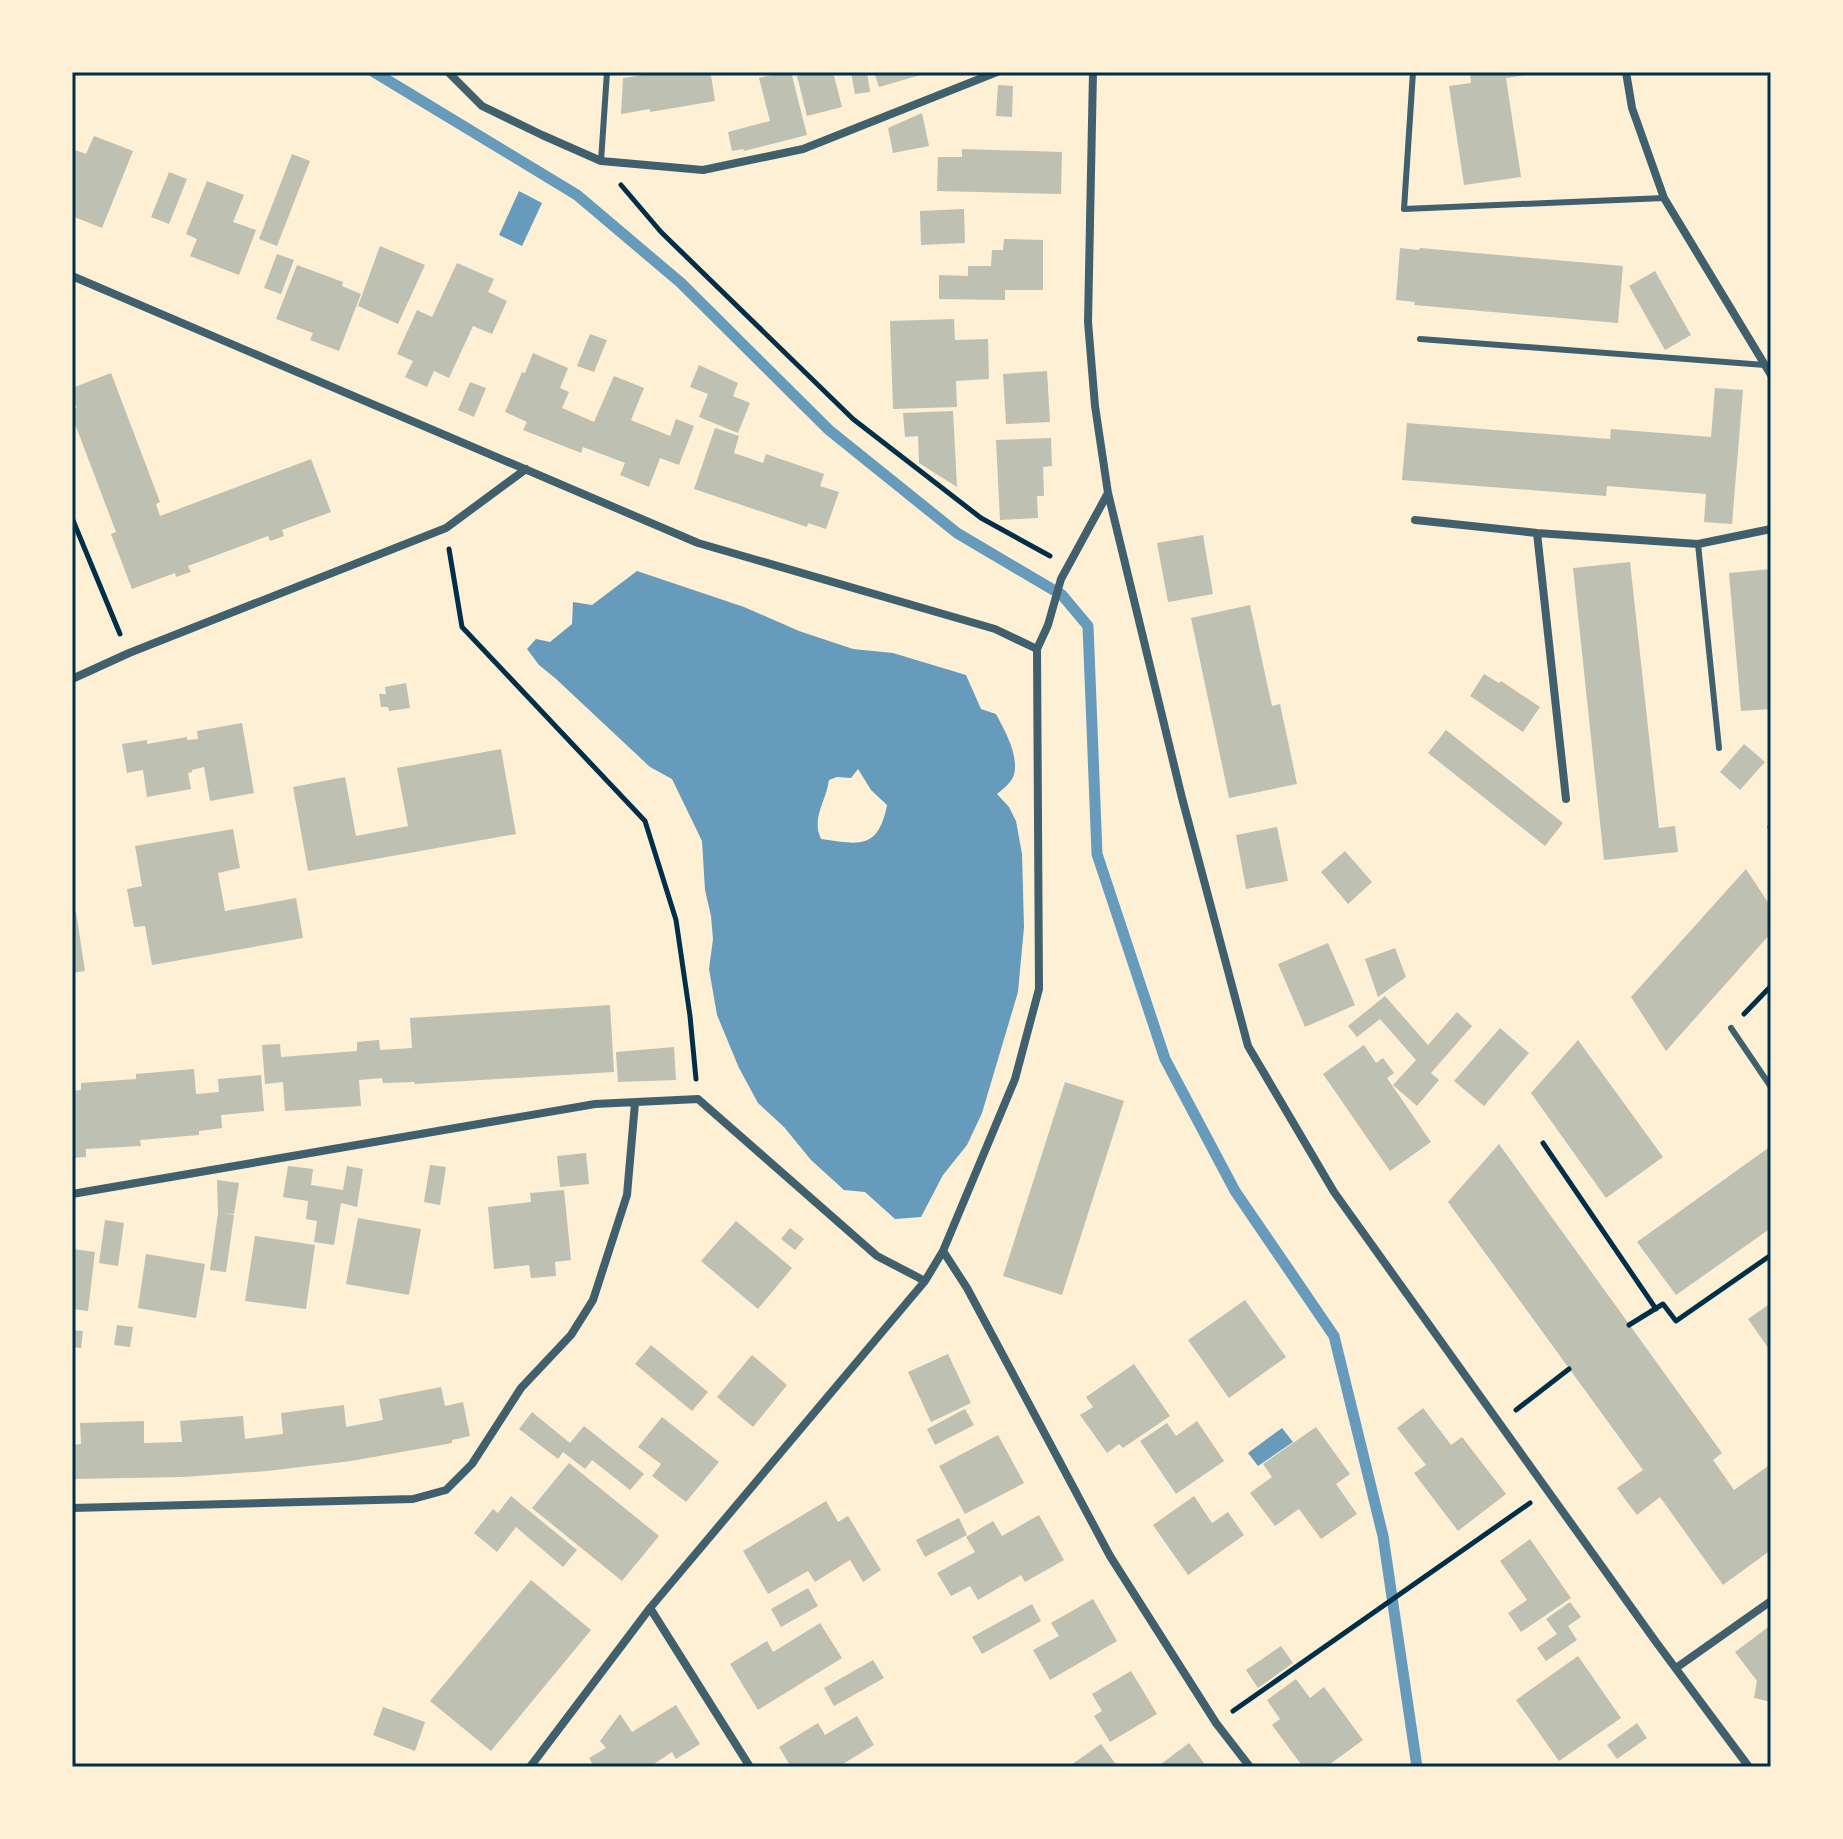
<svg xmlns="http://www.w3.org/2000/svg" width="1843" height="1839" viewBox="0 0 1843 1839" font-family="'Alegreya Sans',sans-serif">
<rect width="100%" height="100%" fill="#fdf0d5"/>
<path fill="#669bbc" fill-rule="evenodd" d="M519,191L542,203L522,246L499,235Z
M637,571L744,607L799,631L853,649L893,653L966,675L981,709L996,714C1005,731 1019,755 1014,775C1011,783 1003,789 997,794L1009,807L1016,821L1022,854L1024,927L1018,992L982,1113L967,1145L943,1175L921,1217L895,1219L865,1192L844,1190L811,1160L784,1127L758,1103L739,1068L717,1015L709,969L713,939L711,916L705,890L702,841L672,779L650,767L555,678L539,665L527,649L536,639L550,642L572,624L573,602L592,605ZM858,769L871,790L887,805C878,851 858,844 821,839C811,818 826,802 829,780L837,777L851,778Z
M1282,1428L1293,1442L1258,1466L1248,1453Z"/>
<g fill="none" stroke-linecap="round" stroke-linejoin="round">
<path stroke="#669bbc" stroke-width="11" d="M374,72L577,195L681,283L829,430L957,533L1062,595L1088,626L1097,854L1165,1059L1235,1191L1334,1336L1383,1536L1417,1767"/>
</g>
<path fill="#bec0b2" d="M644,72H719L711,75L715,101L650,112V109L621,114L623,78L644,75Z
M785,72H791L807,135L744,151L743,149L732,151L728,132L770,121L759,78Z
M812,72H833L842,107L807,116L797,76Z
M851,72H867L870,92L855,94Z
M874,72H923L924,74L879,87Z
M1470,72H1532V74L1506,78L1521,177L1464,185L1449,86L1471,83Z
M998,85L1013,86L1012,117L996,116Z
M922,113L929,146L893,153L888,128Z
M94,136L133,151L102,228L72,216V149L86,154Z
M962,149L1062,152L1061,194L937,191L938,157H962Z
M292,154L310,161L277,246L259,239Z
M169,172L187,179L169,224L151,217Z
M207,181L244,195L233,222L256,230L239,275L190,256L197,239L186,234Z
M964,209L965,243L921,245L920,211Z
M1004,239L1043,240V290H1005V300L939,299V275L968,276V266H991L992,250H1003Z
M380,246L425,265L398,324L358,306Z
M1400,248L1419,250L1420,248L1623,266L1618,323L1414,305L1415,302L1396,300Z
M277,254L294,260L281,294L264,288Z
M457,263L494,279L488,292L507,301L492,334L473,326L449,378L434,371L427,387L405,377L413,361L397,354L417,310L432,317Z
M297,265L343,282L342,286L361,294L339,351L310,340L313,333L276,319Z
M1655,271L1691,335L1665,350L1629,286Z
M954,319L955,340L988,339L989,379L956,381L957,407L893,409L890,321Z
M590,334L607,340L594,372L577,366Z
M533,353L568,368L560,388L569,392L562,408L594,422L614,376L644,388L631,420L670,436L676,419L694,426L679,465L660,458L649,487L620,475L625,463L583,447L581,453L523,430L527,422L505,412L522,372L525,373Z
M699,365L738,383L733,396L750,403L738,433L699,417L708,394L690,387Z
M1047,371L1050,422L1006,424L1003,374Z
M111,373L160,502L156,504L160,516L311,459L331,512L282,530L284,536L270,541L268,536L188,566L191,572L176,577L175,573L132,589L111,534L116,532L72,416V409L77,408L72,396V388Z
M470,382L486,388L474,417L458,410Z
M1715,388L1743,390L1732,524L1704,522L1706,494L1607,486L1606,496L1402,480L1407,423L1610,439L1611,429L1711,437Z
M953,411L957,487L919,463L918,436L905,437L903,413Z
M715,428L739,436L734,453L763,463L766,454L824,474L820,486L839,492L826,529L808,523L807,527L694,489Z
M1051,438L1052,466L1043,467L1044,496H1037L1038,518L1000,520L996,440Z
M1203,535L1213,594L1168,602L1157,543Z
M1630,562L1659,828L1675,826L1678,852L1604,860L1573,568Z
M1771,569V709L1741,711L1729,573Z
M1250,605L1272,706L1280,704L1297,784L1229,798L1191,618Z
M1484,674L1499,683L1501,681L1540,707L1523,732L1470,696Z
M406,683L410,708L389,711L388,707H381L379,694H386L385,687Z
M242,723L254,793L210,801L204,767L192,770V772L188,773L191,789L147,797L143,770L127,773L122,744L147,740V744L187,737V740L198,739L197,731Z
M1446,730L1563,823L1545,846L1428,753Z
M1744,744L1765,762L1740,790L1720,772Z
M501,749L516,834L308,871L293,787L345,777L356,836L408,826L397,768Z
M1277,827L1288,881L1246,889L1236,835Z
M233,829L240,868L218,873L225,911L296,898L303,938L152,965L145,926L134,927L127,889L142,886L135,846Z
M1345,851L1372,882L1348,904L1321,872Z
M1746,869L1771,907V933L1666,1051L1631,997Z
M76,912L85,971L72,973V913Z
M1328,943L1355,1005L1305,1027L1278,964Z
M1395,948L1406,977L1378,997L1365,959Z
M1385,996L1428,1045L1457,1012L1472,1026L1431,1073L1439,1080L1417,1106L1393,1085L1416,1060L1380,1019L1357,1037L1348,1026Z
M610,1005L614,1072L415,1084L414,1082L383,1083L382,1078L359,1080L361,1106L285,1111L283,1082L265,1084L262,1045L280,1044L281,1057L357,1051V1042L379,1040L380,1050L412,1048L410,1018Z
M1500,1028L1529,1053L1484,1106L1454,1081Z
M1578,1040L1663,1157L1606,1198L1531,1093Z
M1364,1045L1376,1063L1383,1058L1394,1073L1387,1078L1431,1142L1390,1171L1323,1074Z
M674,1047L676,1080L618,1082L616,1052Z
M194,1069L196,1094L219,1092L218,1079L261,1075L264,1111L221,1115L222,1128L199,1131V1135L140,1140L141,1146L86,1149V1157L72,1158V1091L81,1090V1083L136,1079V1074Z
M1065,1082L1124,1101L1062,1295L1003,1276Z
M1499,1144L1722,1453L1713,1460L1734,1490L1771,1464V1550L1723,1585L1660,1497L1637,1515L1627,1502L1617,1488L1643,1470L1448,1202Z
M1771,1146V1228L1676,1295L1637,1242Z
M586,1153L589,1184L560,1187L557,1156Z
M430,1165L446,1167L440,1205L424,1202Z
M288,1166L313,1169L311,1185L343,1190L347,1166L363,1169L357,1207L341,1203L334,1245L314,1242L317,1221L306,1219L308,1201L283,1197Z
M217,1180L239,1183L234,1214L223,1213L234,1215L226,1272L210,1270L218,1213Z
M564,1190L571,1260L555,1262L556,1276L531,1278L529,1265L494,1269L488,1207L531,1202L530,1193Z
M358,1218L421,1229L409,1295L346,1284Z
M105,1220L124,1223L118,1266L99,1263Z
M736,1221L792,1268L758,1309L701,1261Z
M790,1228L804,1239L795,1250L781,1239Z
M255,1236L315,1245L306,1309L245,1301Z
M72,1249L95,1252L88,1311L72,1309Z
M146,1254L205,1264L196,1318L138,1308Z
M1245,1300L1286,1357L1229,1398L1188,1340Z
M1771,1303V1352L1748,1319Z
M117,1325L133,1327L130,1347L114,1345Z
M72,1330L83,1331L81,1348L72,1347Z
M651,1345L708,1392L692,1411L635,1364Z
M948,1354L971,1403L931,1422L908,1372Z
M752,1355L787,1385L753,1427L717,1397Z
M1134,1364L1170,1416L1123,1448L1119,1444L1107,1453L1080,1415L1093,1407L1086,1397Z
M441,1387L445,1406L463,1402L470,1436L452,1440V1443L351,1461L267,1471L184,1477L72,1479V1445L81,1444L80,1423L144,1421V1443L182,1442L180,1421L243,1416L245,1439L283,1434L281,1413L344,1405L346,1427L383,1420L379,1399Z
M1423,1408L1451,1445L1462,1437L1506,1494L1458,1531L1414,1473L1426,1465L1397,1428Z
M965,1409L974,1425L935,1445L927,1429Z
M532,1412L570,1443L584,1426L644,1474L630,1490L592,1460L585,1469L563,1452L558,1459L519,1429Z
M662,1417L719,1462L686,1502L652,1476L661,1464L638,1447Z
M1197,1421L1224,1461L1176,1494L1140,1441L1167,1423L1176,1436Z
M1316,1427L1350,1474L1336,1484L1357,1514L1321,1539L1299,1509L1275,1526L1250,1493L1272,1477L1263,1464Z
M998,1435L1024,1483L965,1514L939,1466Z
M569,1463L659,1536L622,1581L532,1508Z
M511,1496L577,1550L563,1567L516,1527L497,1552L474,1533L493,1509L498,1513Z
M1194,1496L1212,1523L1228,1512L1244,1535L1188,1575L1153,1525Z
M826,1501L838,1522L848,1516L881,1570L863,1582L850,1560L815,1582L808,1571L768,1594L743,1551Z
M1039,1515L1064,1560L1025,1582L1021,1575L978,1600L970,1586L951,1596L937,1573L975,1552L966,1537L993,1521L1002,1536Z
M959,1518L967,1535L925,1557L916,1540Z
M1530,1539L1571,1598L1521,1632L1508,1613L1527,1600L1500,1561Z
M531,1580L591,1630L491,1751L430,1701Z
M808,1588L818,1606L781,1627L771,1609Z
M1093,1599L1117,1641L1050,1680L1033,1650L1059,1636L1051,1623Z
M1570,1602L1581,1617L1568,1626L1577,1640L1546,1661L1537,1648L1557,1634L1546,1619Z
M1032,1604L1041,1621L982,1654L972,1637Z
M820,1623L842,1658L758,1710L730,1664L767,1641L773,1652Z
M1771,1625V1702L1754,1698L1757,1681L1735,1652Z
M1281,1646L1293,1663L1258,1688L1246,1670Z
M1578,1656L1621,1718L1559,1761L1516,1700Z
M873,1660L884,1678L834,1706L824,1688Z
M1131,1671L1157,1714L1110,1742L1094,1716L1102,1711L1092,1694Z
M1296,1679L1310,1698L1324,1687L1363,1740L1326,1767H1303L1272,1725L1280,1719L1267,1700Z
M676,1705L700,1744L676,1759L672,1752L654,1764L656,1767H594L589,1758L606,1748L600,1741L620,1714L632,1732Z
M383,1707L425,1722L415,1751L373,1735Z
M857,1716L874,1745L838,1767H791L779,1747L818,1723L825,1735Z
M1637,1723L1647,1738L1617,1759L1607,1745Z
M1189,1743L1204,1763L1198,1767H1157Z
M1101,1744L1118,1767H1068Z"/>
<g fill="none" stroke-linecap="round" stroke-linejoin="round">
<path stroke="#003049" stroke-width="5" d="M621,185L661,232L853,419L981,518L1050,556
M72,518L120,634
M449,549L462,627L645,821L676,920L690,1016L696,1079
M1770,827L1771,828
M1744,1014L1771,986
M1543,1143L1656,1309
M1629,1325L1663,1304L1676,1321L1771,1255
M1516,1410L1569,1369
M1233,1711L1530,1503"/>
<path stroke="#3f606c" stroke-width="6" d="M1413,72L1404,209L1664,198
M601,161L607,72
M1420,339L1765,365
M1698,544L1719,748
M1731,1028L1771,1087"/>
<path stroke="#3f606c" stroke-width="8" d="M448,72L482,106L542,135L601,161L703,170L803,149L997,72
M1093,72L1088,322L1095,406L1108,493L1182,798L1248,1046L1334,1192L1656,1642L1749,1767
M1626,72L1632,108L1664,198L1771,375
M72,276L698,543L995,629L1037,649
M1415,520L1537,533L1698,544L1771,529
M1537,533L1566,799
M72,679L129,653L446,528L526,469
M72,1194L595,1104L698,1099L877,1256L925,1281
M943,1251L967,1288L1110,1556L1216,1723L1250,1767
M72,1508L413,1499L446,1490L472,1464L521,1388L571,1335L593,1300L627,1195L635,1103
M650,1608L750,1767
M1676,1668L1771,1601
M530,1767L650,1608L925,1281L943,1251L1015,1079L1039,989L1037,649L1048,625L1061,579L1108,493"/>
</g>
<rect width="1843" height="1839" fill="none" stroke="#fdf0d5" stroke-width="148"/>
<rect x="74" y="74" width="1695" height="1691" fill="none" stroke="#003049" stroke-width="3"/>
</svg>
